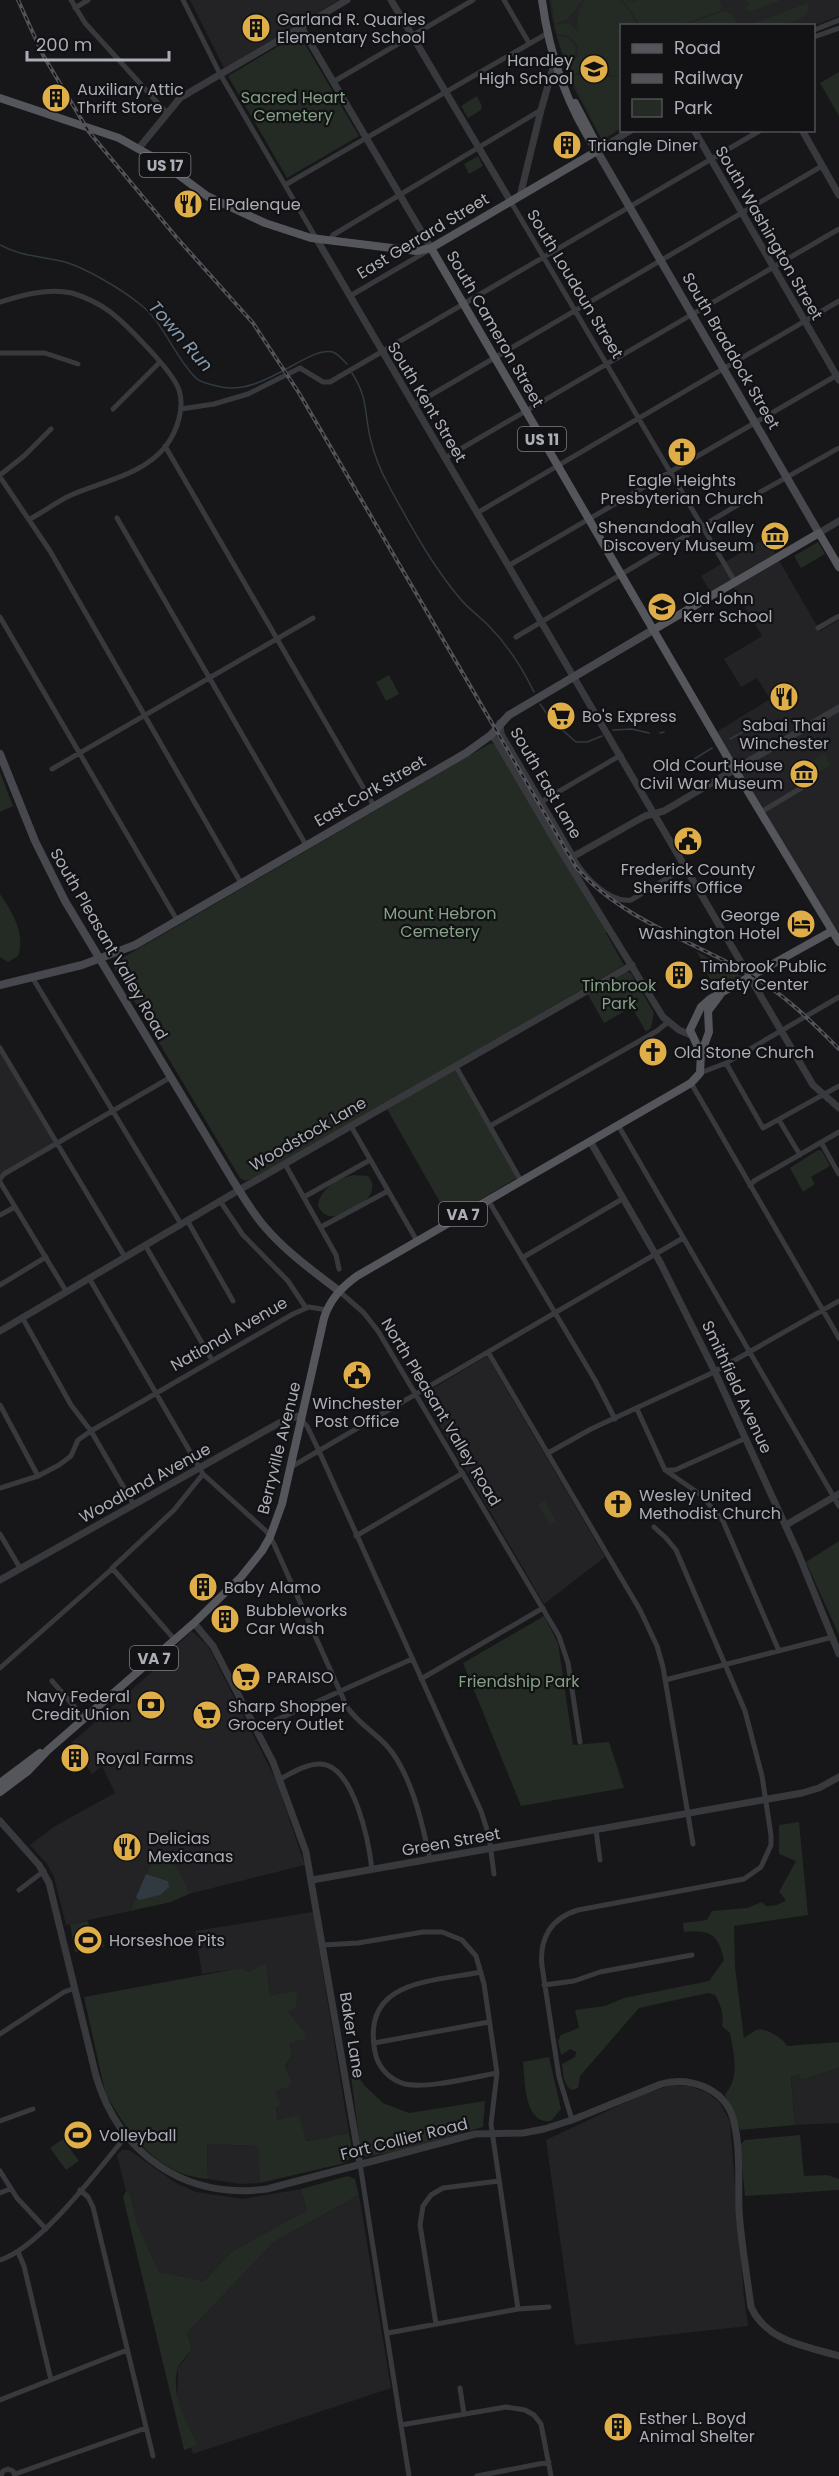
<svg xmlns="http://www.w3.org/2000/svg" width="839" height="2476" viewBox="0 0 839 2476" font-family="Poppins,sans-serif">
<rect width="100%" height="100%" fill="#171719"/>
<path fill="#232326" d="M190,0H339L224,68Z
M549,0H839V16L813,26H622L621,129L602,141L571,83L554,28Z
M766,538L820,631L839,620V939L716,732L770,699L757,678L741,687L724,659L762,636L730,582L711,593L701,576Z
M0,1048L57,1144L0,1176Z
M487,1356L605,1557L544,1604L422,1395Z
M192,1631L208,1646L276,1780L305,1865L189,1894L187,1886L152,1861L130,1911L66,1925L54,1877L47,1864L30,1845L55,1826L115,1793L102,1766L92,1774L70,1744L155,1669L154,1666Z
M313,1912L349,2133L305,2141L278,2121L274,2090L292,2055L290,2043L304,2031L286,2011L297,1991L270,1995L266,1964L249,1972L241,1968L202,1974L195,1931Z
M839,2068V2123L795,2125L791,2077L799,2074L801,2080Z
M671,2085L690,2086L708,2093L720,2103L730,2122L744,2297L748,2326L575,2345L546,2140L639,2096Z
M207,2144L259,2146L260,2183L240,2184L208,2179Z
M122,2150H129L176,2183L196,2192L243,2199L301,2189L307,2210L231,2252L204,2281L159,2272L137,2223L130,2193L126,2191L117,2155Z
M359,2195L391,2388L193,2454L177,2399L178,2368L192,2350L187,2333L274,2242Z"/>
<path fill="#242a24" d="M551,0H583L568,19L555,24Z
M584,0H620L630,12L637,25L622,26L621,76C587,78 567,26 584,0Z
M622,0H634L628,3L638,0H719L722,6L719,11L681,25H639L633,14Z
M743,0H781L749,12L746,7L751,4Z
M808,3L809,11C796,27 768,26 749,25Z
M724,11L731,14L739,25H685Z
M568,23L577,30L588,60L584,70L570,76L566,67L576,59L578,45L568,35L557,34L555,25Z
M299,34L359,136L287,178L228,76Z
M557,36L569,38L576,48L575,57L566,65Z
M593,70L610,77H621V128L602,139L570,77Z
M839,72V116L820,83Z
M477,96L482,106L481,110L468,118L461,106Z
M478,156L483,166L469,174L464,164Z
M818,542L825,554L801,568L794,556Z
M389,675L399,694L386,701L376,682Z
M491,743L496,745L608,931L606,933L624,965L257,1177L245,1181L240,1178L112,964Z
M826,753L828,763L832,764L818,773L811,762Z
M0,772L13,806L0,812Z
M0,894C12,911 26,934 18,956L8,962L0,957Z
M696,951L741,976L720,988L714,985L706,972L708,970Z
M625,971L631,973L654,1013L651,1028L646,1032L632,1007L604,1023L587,993Z
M455,1070L517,1178L449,1218L387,1109Z
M818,1150L822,1151L830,1166L811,1177L815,1184L803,1192L790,1168Z
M354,1175L368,1176C386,1196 344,1219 329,1216C323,1214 321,1211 318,1206C319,1189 339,1178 354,1175Z
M545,1501L556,1521L550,1525L538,1505Z
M839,1541V1635L806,1562Z
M544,1616L558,1643L573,1745L609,1742L624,1788L521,1806L463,1663Z
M799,1822L808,1915L734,1926L735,1967L744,2038C748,2036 753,2031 757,2030C766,2027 784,2039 787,2046L839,2042V2068L801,2080L799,2074L791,2077L795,2125L740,2130L733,2110L725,2095C740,2077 734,2055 730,2033L722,2026C724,2015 721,2005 715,1995L708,1993L639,2008L580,2076L578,2088L572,2090C563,2085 563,2074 562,2064L575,2057L576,2052L570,2049L561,2055L558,2041L561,2035L579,2028L575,2010L605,2006L624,1998L709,1981L724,1960C718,1934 711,1930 684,1932L683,1923L707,1920L712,1911L747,1908L762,1902L766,1906C774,1906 780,1905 786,1900L779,1892L796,1861L779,1854V1825Z
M152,1861L174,1863L187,1886L189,1894L171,1902L130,1911L136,1897L139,1900L168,1881L146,1874Z
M88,1921L91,1934L101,1932L104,1947L75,1952L70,1924Z
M266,1963L270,1995L297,1991L296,2008L287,2011L304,2031L306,2039L290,2043L292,2055L285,2067L291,2081L288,2088L275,2090L280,2104L276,2108L278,2120L299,2115L306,2141L349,2133C351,2144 356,2156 345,2163L260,2183L258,2146L207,2144L208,2179C158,2176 126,2132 105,2092L84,1997L241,1968L249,1972Z
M549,2057L561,2109L551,2121C524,2125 525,2081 523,2062Z
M349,2061L364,2085L383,2103L409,2113L485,2101L483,2127L399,2151L365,2157L361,2152Z
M800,2135L804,2176L827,2175L839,2179V2190L745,2196L740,2145L745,2140Z
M63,2139L79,2161L66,2170L50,2148Z
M348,2176L355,2179L359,2195L274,2242L187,2333L192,2350C188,2355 180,2362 178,2368C170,2395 186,2422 198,2445L184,2450L123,2197L126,2191L130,2193L137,2223L159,2272L204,2281L231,2252L307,2210L301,2189Z"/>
<path fill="#313a40" d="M146,1874L168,1881L169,1887L160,1895L139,1900L136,1897Z"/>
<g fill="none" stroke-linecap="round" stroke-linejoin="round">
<path stroke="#313a40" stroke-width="1.5" d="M0,245C20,256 39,256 61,261C83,266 123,290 141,305C165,324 174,357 196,378C201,383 210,384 217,386C261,399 308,345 333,352C338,354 343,360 347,364
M352,373C368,398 364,410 370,437C374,455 381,472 390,488C410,524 431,564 458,596C466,607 478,615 487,624C507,644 522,667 534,692
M540,704L552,721L576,742H587L602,736
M613,730L632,729L649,733
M660,733L664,732
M730,739L765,720
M688,763L712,748"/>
<path stroke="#38393d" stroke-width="5" d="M71,0L85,23L167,113
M183,0L220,74L316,238
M504,0L529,43
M75,8L88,0
M814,30L839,20
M814,37L839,28
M333,82L473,0
M285,185L548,33
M511,202L735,582
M330,240L333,235L541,110
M350,296L429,250
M0,302C23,295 47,288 72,293C85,297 98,303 109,311C125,323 173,371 179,390C185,408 177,431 166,446C142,476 102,481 69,496C55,503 43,512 30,519
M0,353H45L78,364
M414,405L822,166
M113,409L160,362
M181,409L214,404L248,394L300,368L323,382H330L761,130
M165,446L374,806
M445,458L839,229
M0,475L24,456L51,429
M0,477L50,551L241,883
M477,513L839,301
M117,518L306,845
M508,566L839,374
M0,617L177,920
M818,628L839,616
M516,637L746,500L839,448
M52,769L313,618
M541,802L621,755
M761,812L801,788
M573,857C584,876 608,903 631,900L686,867
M32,977L181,1224
M0,1048L125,1257
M726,1063L763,1128L839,1086
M455,1065L521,1181
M700,1073L726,1063L839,997
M691,1083L839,1338
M779,1120L800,1155
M618,1125L839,1506
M351,1126L417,1241
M490,1126L657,1031L668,1022
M821,1142L839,1174
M285,1164L336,1255L339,1269
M0,1179L4,1174L171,1077
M0,1182L66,1291
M750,1186L754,1181L839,1132
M304,1197L370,1160
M488,1200L595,1380L615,1419
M220,1201L243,1235L288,1281L306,1308
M0,1215L15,1207
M187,1220L233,1301
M321,1227L388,1191
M145,1245L212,1360
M522,1258L624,1198
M89,1278L203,1474L266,1531L273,1542L347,1707C358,1723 374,1732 387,1746C412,1775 422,1823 430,1859
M0,1285L46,1257
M339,1291L364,1313L378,1331L559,1636L568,1663L580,1742
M22,1317L71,1405L91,1431L134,1505
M488,1352L640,1610L657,1646L663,1667L693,1844
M0,1405L38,1476
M637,1409L665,1470L701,1495L723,1521L779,1651
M302,1421L307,1426L319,1451L481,1811L489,1836L494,1874
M548,1453L591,1429L712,1373L839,1301
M291,1467L683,1238
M665,1470H675L746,1438
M0,1488L38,1476L59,1465L71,1456L78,1440L91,1431L293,1314L309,1307L327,1310
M0,1534L20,1568
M356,1536L463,1473
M175,1640L112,1568L174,1510L203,1474
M0,1668L112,1569
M421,1679L543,1608
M665,1680L833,1637
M52,1681L85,1719
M256,1729L412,1659
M280,1779C292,1773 306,1764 319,1764C354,1763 369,1843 372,1870
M596,1830L600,1860
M19,1890L44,1871
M323,1945L358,1943L423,1932H442L462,1940L476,1956L484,1984L497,2073L491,2124L518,2309
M481,1972C430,1982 361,1980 375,2052C378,2068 390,2080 405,2084C427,2089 473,2077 497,2073
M544,1985L574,1981L600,1972L692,1955
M0,2034L64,1992L75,1988
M374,2043L489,2022
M572,2120L559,2077L542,1966C539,1939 551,1918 578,1910L744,1879L761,1867L771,1845V1835L762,1776L745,1711L676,1550L666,1538L654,1527
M0,2121L33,2109
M360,2164L409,2476
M0,2171L17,2198L46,2229
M80,2190L88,2197L93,2207L153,2456
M0,2193L10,2189
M18,2252L24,2266L51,2380
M0,2260C40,2248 98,2170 126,2136
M436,2324L420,2225L423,2206L431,2195L443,2188L499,2181
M388,2333L518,2309L549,2307
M460,2388L464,2414
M0,2400L127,2350
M401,2425L506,2407L525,2410L534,2415L541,2424L551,2476
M15,2474L146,2428
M1,2476L3,2471L8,2469L13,2471L15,2476
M477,2476L549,2462"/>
<path stroke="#38393d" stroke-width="7" d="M391,0L511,202
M301,27L431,248
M694,130L839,380
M802,130L839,195
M139,148L180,98L347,0
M597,151L631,130
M520,196L541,110L555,61
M316,238L813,1085L839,1108
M819,533L839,521
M500,723L501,734L573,857
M491,735L497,742L561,851L663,1017L679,1030L691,1035
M567,860L645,816L664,811L839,708
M590,1141L661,1264L715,1372L798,1553L839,1654
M0,1331L239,1190L632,965
M786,1525L839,1494
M0,1580L279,1423L297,1416L302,1421
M194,1623L213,1646L273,1762L306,1852L360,2164
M0,1821L39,1865L49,1883L96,2076C119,2154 185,2200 267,2189L475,2134L523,2133L544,2129L572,2120L661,2084C689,2076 724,2088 733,2118C741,2147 738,2181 739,2210C741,2243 747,2275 751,2307C767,2342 806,2346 839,2356
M312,1880L802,1793L819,1788L839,1777"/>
<path stroke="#47484d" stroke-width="8" d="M597,151L819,533
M0,754L35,841L65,901L232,1179C242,1195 252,1212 264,1226C285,1251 313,1271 339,1291
M0,985L82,965L135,945L466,753L491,735L509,715L653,630"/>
<path stroke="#55565c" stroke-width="8" d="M542,0C549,53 567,106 597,151
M0,98L119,138L160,161L207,196L265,223L311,238L416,251L431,248L597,151
M575,103L597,145
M431,248L732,765L839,942
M653,630L819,533L839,567
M701,1054L690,1030L701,1007L710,999L832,931
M0,1783L40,1753
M0,1792L28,1771L48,1750L194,1623L241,1577L262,1551L270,1537L282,1504L324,1318C330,1299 342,1287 357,1276L691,1083L700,1073L701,1054L709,1032L708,1011L720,995"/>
<g stroke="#525358" stroke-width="4">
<path id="rail" d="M18,0L43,55L89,132L177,238L253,323L299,393L576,867C619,918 694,942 751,975C785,995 812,1022 839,1049"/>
</g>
<use href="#rail" stroke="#121214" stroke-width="1.5" stroke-dasharray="4.5" stroke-linecap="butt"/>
</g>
<defs>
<g id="building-disc" transform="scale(1.5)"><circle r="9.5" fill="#dfae48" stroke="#121214"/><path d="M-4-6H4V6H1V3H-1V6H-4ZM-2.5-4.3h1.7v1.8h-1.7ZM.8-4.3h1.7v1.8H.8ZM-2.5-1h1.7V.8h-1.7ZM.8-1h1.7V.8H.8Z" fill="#111"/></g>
<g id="school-disc" transform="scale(1.5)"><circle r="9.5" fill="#dfae48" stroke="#121214"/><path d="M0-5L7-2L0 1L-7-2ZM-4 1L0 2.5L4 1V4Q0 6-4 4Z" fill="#111"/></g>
<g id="restaurant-disc" transform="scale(1.5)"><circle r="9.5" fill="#dfae48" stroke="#121214"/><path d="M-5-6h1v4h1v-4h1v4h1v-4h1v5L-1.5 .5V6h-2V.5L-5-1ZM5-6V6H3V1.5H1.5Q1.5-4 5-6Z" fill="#111"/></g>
<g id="church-disc" transform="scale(1.5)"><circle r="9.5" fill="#dfae48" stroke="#121214"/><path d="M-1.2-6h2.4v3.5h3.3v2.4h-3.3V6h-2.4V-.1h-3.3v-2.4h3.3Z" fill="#111"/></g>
<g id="museum-disc" transform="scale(1.5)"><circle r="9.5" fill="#dfae48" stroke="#121214"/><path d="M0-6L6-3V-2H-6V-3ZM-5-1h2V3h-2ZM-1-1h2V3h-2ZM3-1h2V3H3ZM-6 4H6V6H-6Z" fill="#111"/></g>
<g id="university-disc" transform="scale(1.5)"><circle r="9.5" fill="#dfae48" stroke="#121214"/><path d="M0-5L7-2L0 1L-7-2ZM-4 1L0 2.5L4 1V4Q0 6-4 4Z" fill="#111"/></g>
<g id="supermarket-disc" transform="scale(1.5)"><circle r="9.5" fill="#dfae48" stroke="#121214"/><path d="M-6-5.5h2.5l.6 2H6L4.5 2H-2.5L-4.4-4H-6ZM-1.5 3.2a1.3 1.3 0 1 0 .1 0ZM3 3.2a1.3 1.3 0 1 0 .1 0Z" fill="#111"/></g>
<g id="civic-disc" transform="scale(1.5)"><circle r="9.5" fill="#dfae48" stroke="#121214"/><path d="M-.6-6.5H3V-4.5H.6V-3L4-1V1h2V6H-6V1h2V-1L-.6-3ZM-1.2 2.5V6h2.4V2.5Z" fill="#111"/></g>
<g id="hotel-disc" transform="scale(1.5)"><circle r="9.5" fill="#dfae48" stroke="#121214"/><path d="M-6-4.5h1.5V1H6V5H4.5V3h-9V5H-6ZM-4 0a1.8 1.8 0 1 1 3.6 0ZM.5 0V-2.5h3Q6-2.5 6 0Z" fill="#111"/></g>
<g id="bank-disc" transform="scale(1.5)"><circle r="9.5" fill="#dfae48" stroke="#121214"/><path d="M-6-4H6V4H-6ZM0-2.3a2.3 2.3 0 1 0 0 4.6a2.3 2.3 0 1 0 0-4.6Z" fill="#111"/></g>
<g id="stadium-disc" transform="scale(1.5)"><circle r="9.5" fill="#dfae48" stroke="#121214"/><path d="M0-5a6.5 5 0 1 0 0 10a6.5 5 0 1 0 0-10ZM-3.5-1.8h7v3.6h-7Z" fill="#111"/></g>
</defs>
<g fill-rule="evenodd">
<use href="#building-disc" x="256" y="28"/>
<use href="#school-disc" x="594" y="69"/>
<use href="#building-disc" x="56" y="98"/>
<use href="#building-disc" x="567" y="145"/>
<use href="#restaurant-disc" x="188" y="204"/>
<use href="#church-disc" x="682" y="452"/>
<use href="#museum-disc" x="775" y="536"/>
<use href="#university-disc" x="662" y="607"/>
<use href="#restaurant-disc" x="784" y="697"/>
<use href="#supermarket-disc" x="561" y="716"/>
<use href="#museum-disc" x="804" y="774"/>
<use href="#civic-disc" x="688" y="841"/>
<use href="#hotel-disc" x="801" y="924"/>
<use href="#building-disc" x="679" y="975"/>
<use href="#church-disc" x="653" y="1052"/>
<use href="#civic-disc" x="357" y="1375"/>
<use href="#church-disc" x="618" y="1504"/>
<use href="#building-disc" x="203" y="1587"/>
<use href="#building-disc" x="225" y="1619"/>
<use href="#supermarket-disc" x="246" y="1677"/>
<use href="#bank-disc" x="151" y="1705"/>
<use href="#supermarket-disc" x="207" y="1715"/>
<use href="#building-disc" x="75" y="1758"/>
<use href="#restaurant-disc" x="127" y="1847"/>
<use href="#stadium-disc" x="88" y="1940"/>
<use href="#stadium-disc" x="78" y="2135"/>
<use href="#building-disc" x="618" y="2427"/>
</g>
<g text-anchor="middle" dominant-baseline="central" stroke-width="4.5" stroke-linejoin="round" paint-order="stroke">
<g fill="#121214" stroke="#7d7f86" stroke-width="1.5">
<rect x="139.5" y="153" width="51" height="24" rx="4.5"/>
<rect x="518" y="427" width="48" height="24" rx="4.5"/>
<rect x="439" y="1202" width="48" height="24" rx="4.5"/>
<rect x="130" y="1646" width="48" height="24" rx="4.5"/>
</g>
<g font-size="15" font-weight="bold" fill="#abaeb7">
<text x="165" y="165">US 17</text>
<text x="542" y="439">US 11</text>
<text x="463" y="1214">VA 7</text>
<text x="154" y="1658">VA 7</text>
</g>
<g font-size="16" fill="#abaeb7" stroke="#121214" text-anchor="start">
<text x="277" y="19">Garland R. Quarles<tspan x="277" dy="18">Elementary School</tspan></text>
<text x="573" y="60" text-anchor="end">Handley<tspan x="573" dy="18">High School</tspan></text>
<text x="77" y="89">Auxiliary Attic<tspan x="77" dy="18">Thrift Store</tspan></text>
<text x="588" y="145">Triangle Diner</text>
<text x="209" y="204">El Palenque</text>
<text x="682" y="480" text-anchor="middle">Eagle Heights<tspan x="682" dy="18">Presbyterian Church</tspan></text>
<text x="754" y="527" text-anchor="end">Shenandoah Valley<tspan x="754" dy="18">Discovery Museum</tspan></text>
<text x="683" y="598">Old John<tspan x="683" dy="18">Kerr School</tspan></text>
<text x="582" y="716">Bo's Express</text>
<text x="784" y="725" text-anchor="middle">Sabai Thai<tspan x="784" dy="18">Winchester</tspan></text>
<text x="783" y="765" text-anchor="end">Old Court House<tspan x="783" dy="18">Civil War Museum</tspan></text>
<text x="688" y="869" text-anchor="middle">Frederick County<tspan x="688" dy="18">Sheriffs Office</tspan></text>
<text x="780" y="915" text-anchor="end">George<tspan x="780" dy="18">Washington Hotel</tspan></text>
<text x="700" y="966">Timbrook Public<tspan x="700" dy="18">Safety Center</tspan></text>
<text x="674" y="1052">Old Stone Church</text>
<text x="357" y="1403" text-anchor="middle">Winchester<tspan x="357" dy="18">Post Office</tspan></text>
<text x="639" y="1495">Wesley United<tspan x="639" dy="18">Methodist Church</tspan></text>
<text x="224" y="1587">Baby Alamo</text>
<text x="246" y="1610">Bubbleworks<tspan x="246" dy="18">Car Wash</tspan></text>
<text x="267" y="1677">PARAISO</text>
<text x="130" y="1696" text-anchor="end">Navy Federal<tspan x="130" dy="18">Credit Union</tspan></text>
<text x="228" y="1706">Sharp Shopper<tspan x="228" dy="18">Grocery Outlet</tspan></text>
<text x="96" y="1758">Royal Farms</text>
<text x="148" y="1838">Delicias<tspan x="148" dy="18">Mexicanas</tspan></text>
<text x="109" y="1940">Horseshoe Pits</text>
<text x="99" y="2135">Volleyball</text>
<text x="639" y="2418">Esther L. Boyd<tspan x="639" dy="18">Animal Shelter</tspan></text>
</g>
<g font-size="16" fill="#84a086" stroke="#121214">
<text x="293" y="97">Sacred Heart<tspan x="293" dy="18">Cemetery</tspan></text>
<text x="440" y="913">Mount Hebron<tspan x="440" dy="18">Cemetery</tspan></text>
<text x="619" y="985">Timbrook<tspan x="619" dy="18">Park</tspan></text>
<text x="519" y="1681">Friendship Park</text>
</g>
<g font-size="16" fill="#abaeb7" stroke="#121214">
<text transform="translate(769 233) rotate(60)">South Washington Street</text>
<text transform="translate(423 236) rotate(-31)">East Gerrard Street</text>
<text transform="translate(575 284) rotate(59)">South Loudoun Street</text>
<text transform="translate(495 329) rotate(60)">South Cameron Street</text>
<text transform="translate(731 351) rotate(60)">South Braddock Street</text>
<text transform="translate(427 402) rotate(59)">South Kent Street</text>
<text transform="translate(546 783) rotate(60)">South East Lane</text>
<text transform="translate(370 791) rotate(-30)">East Cork Street</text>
<text transform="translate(109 944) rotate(60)">South Pleasant Valley Road</text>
<text transform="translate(308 1134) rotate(-30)">Woodstock Lane</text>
<text transform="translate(229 1334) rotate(-30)">National Avenue</text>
<text transform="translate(737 1387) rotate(65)">Smithfield Avenue</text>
<text transform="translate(441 1412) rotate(59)">North Pleasant Valley Road</text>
<text transform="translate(279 1448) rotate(-76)">Berryville Avenue</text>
<text transform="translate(145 1483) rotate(-29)">Woodland Avenue</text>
<text transform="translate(451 1842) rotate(-10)">Green Street</text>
<text transform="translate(352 2035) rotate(81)">Baker Lane</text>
<text transform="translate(404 2139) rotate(-14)">Fort Collier Road</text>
</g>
<g font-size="18" font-style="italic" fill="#859baf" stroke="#121214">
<text transform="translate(181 336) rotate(49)">Town Run</text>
</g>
</g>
<rect x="620" y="24" width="195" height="108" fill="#121214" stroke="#4f5055" stroke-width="1.5"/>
<rect x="632" y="44" width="30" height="9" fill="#55565c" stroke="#4f5055" stroke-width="1.5"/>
<text x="674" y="54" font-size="18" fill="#abaeb7">Road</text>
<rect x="632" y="74" width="30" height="9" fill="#525358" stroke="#4f5055" stroke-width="1.5"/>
<text x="674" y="84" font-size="18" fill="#abaeb7">Railway</text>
<rect x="632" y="99" width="30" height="18" fill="#242a24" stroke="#4f5055" stroke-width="1.5"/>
<text x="674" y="114" font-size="18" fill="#abaeb7">Park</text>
<path d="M27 51v9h142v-9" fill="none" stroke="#abaeb7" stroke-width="3"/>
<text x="36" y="51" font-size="18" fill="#abaeb7" stroke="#121214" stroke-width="4.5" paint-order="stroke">200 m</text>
</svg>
